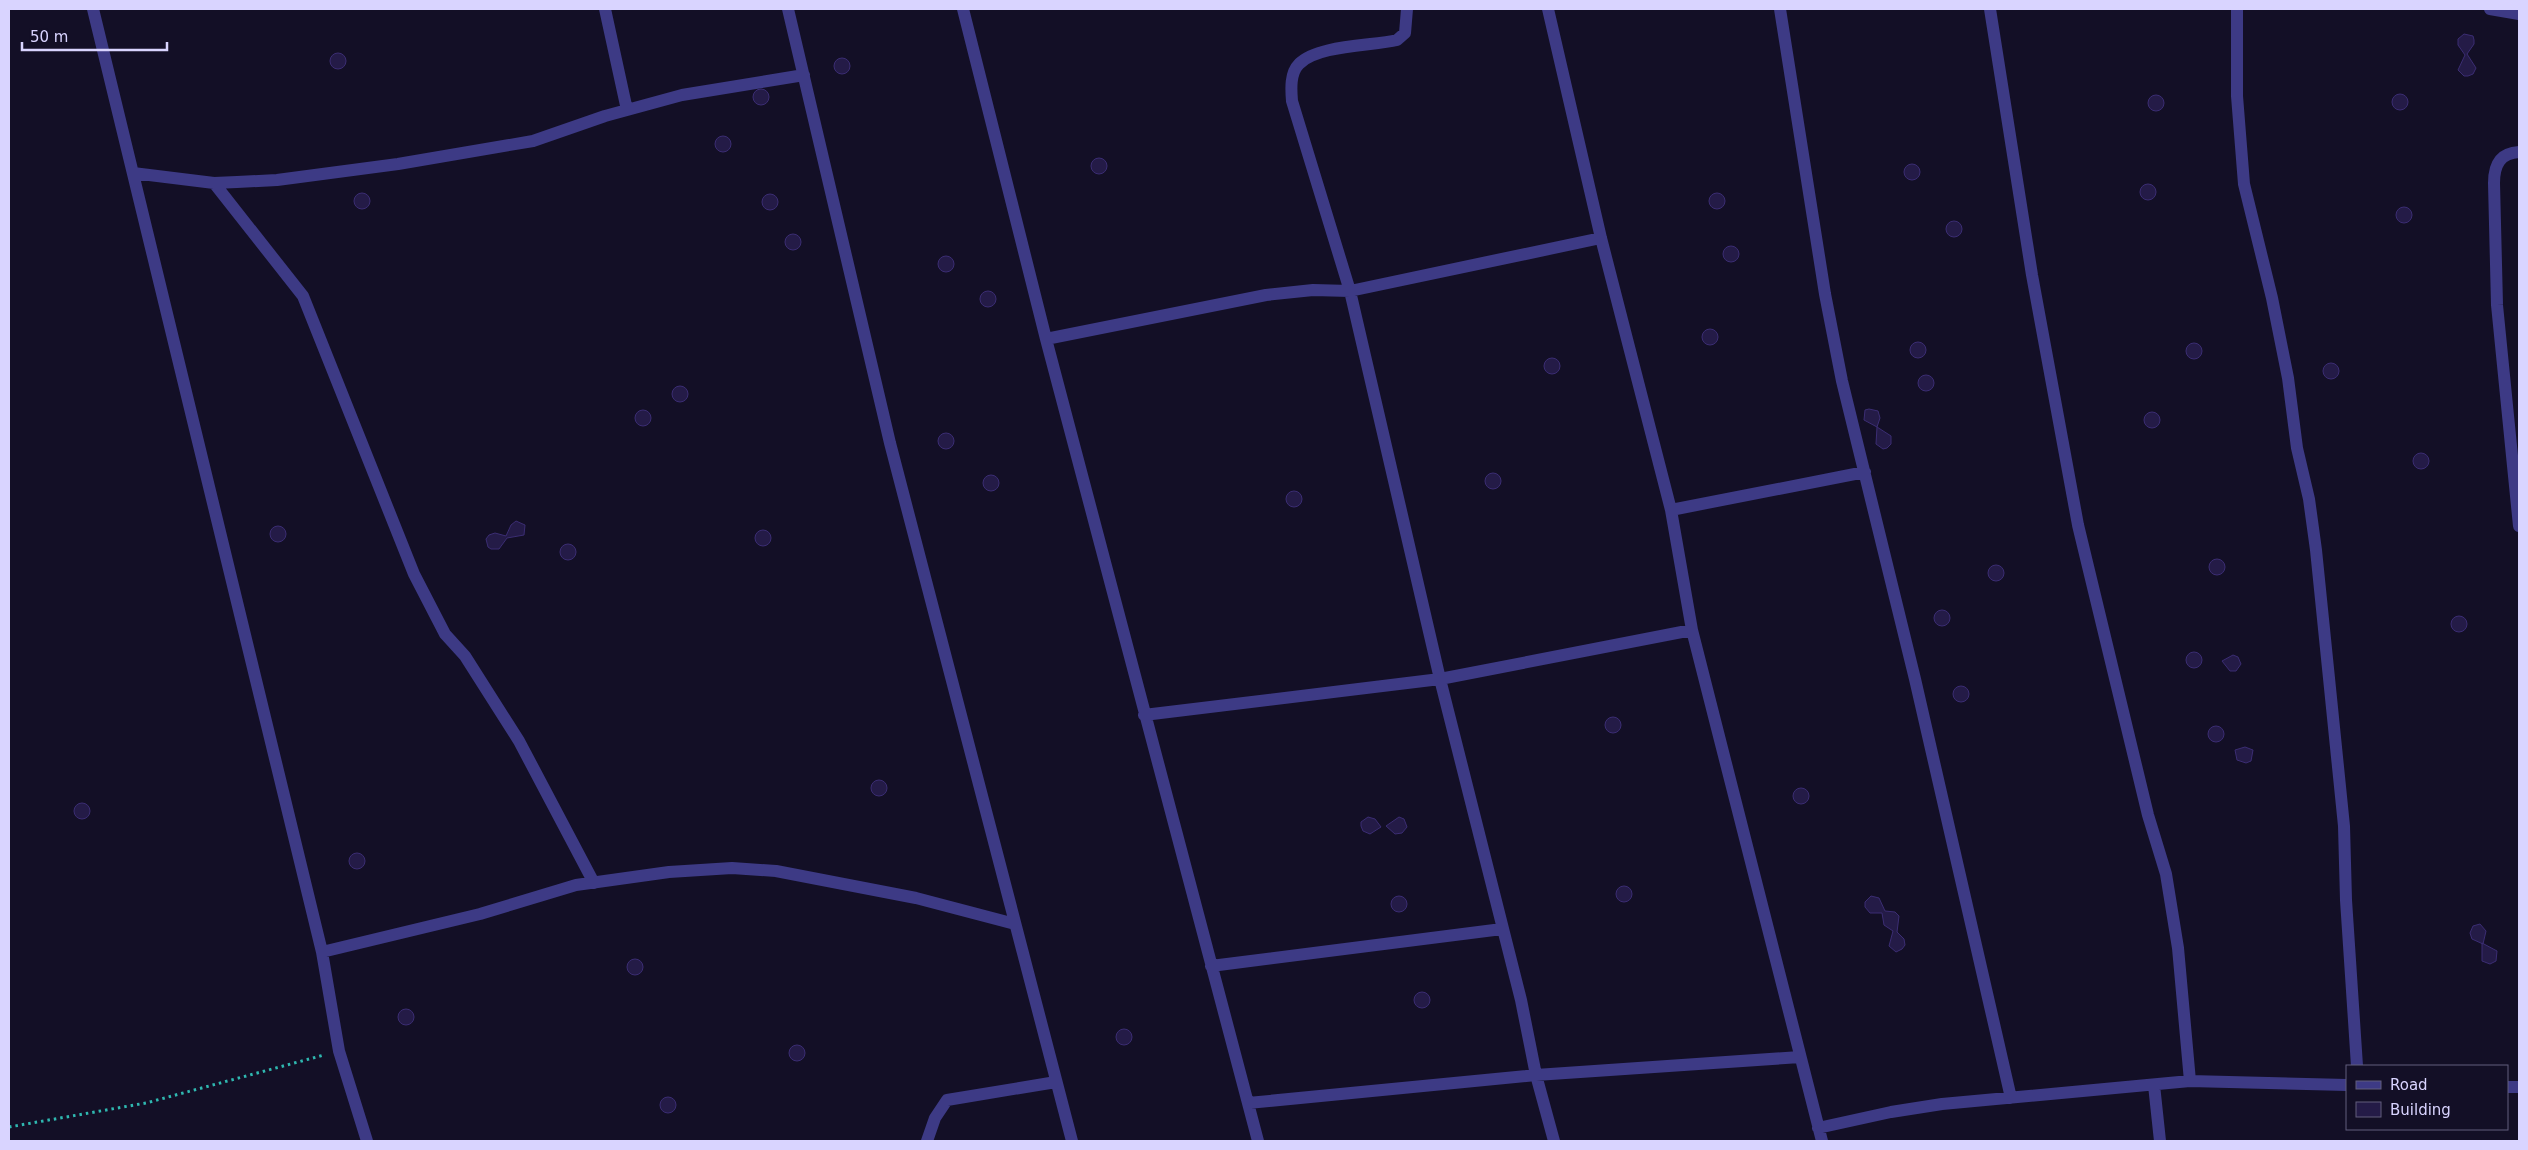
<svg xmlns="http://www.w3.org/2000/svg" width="2528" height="1150" viewBox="0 0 2528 1150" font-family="'DejaVu Sans',sans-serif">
<rect width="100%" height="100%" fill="#130f26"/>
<path fill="#241b47" stroke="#3b2d73" d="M2464,34L2473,36L2474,40V44L2467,54L2476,68L2473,74L2468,76H2464L2458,70L2465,55L2458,45V39Z
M330 61a8 8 0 1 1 16 0a8 8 0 1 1-16 0Z
M834 66a8 8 0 1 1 16 0a8 8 0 1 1-16 0Z
M753 97a8 8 0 1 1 16 0a8 8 0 1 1-16 0Z
M2392 102a8 8 0 1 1 16 0a8 8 0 1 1-16 0Z
M2148 103a8 8 0 1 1 16 0a8 8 0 1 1-16 0Z
M715 144a8 8 0 1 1 16 0a8 8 0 1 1-16 0Z
M1091 166a8 8 0 1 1 16 0a8 8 0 1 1-16 0Z
M1904 172a8 8 0 1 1 16 0a8 8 0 1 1-16 0Z
M2140 192a8 8 0 1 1 16 0a8 8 0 1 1-16 0Z
M1709 201a8 8 0 1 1 16 0a8 8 0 1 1-16 0Z
M354 201a8 8 0 1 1 16 0a8 8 0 1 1-16 0Z
M762 202a8 8 0 1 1 16 0a8 8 0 1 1-16 0Z
M2396 215a8 8 0 1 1 16 0a8 8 0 1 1-16 0Z
M1946 229a8 8 0 1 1 16 0a8 8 0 1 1-16 0Z
M785 242a8 8 0 1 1 16 0a8 8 0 1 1-16 0Z
M1723 254a8 8 0 1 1 16 0a8 8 0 1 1-16 0Z
M938 264a8 8 0 1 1 16 0a8 8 0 1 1-16 0Z
M980 299a8 8 0 1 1 16 0a8 8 0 1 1-16 0Z
M1702 337a8 8 0 1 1 16 0a8 8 0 1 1-16 0Z
M1910 350a8 8 0 1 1 16 0a8 8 0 1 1-16 0Z
M2186 351a8 8 0 1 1 16 0a8 8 0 1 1-16 0Z
M1544 366a8 8 0 1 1 16 0a8 8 0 1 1-16 0Z
M2323 371a8 8 0 1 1 16 0a8 8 0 1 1-16 0Z
M1918 383a8 8 0 1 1 16 0a8 8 0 1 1-16 0Z
M672 394a8 8 0 1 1 16 0a8 8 0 1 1-16 0Z
M1869,409L1878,411L1880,418L1877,427L1864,420L1865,410Z
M635 418a8 8 0 1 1 16 0a8 8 0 1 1-16 0Z
M2144 420a8 8 0 1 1 16 0a8 8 0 1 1-16 0Z
M1877,427L1891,436V444L1887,448L1883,449L1876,444Z
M938 441a8 8 0 1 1 16 0a8 8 0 1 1-16 0Z
M2413 461a8 8 0 1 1 16 0a8 8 0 1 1-16 0Z
M1485 481a8 8 0 1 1 16 0a8 8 0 1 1-16 0Z
M983 483a8 8 0 1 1 16 0a8 8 0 1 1-16 0Z
M1286 499a8 8 0 1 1 16 0a8 8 0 1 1-16 0Z
M516,521L525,525L524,535L507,538L499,549H491L488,547L486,539L489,535L495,533L506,536L511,525Z
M270 534a8 8 0 1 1 16 0a8 8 0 1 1-16 0Z
M755 538a8 8 0 1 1 16 0a8 8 0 1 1-16 0Z
M560 552a8 8 0 1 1 16 0a8 8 0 1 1-16 0Z
M2209 567a8 8 0 1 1 16 0a8 8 0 1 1-16 0Z
M1988 573a8 8 0 1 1 16 0a8 8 0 1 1-16 0Z
M1934 618a8 8 0 1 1 16 0a8 8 0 1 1-16 0Z
M2451 624a8 8 0 1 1 16 0a8 8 0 1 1-16 0Z
M2186 660a8 8 0 1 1 16 0a8 8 0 1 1-16 0Z
M2233,655L2238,657L2241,664L2236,671H2230L2222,661Z
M1953 694a8 8 0 1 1 16 0a8 8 0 1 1-16 0Z
M1605 725a8 8 0 1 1 16 0a8 8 0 1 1-16 0Z
M2208 734a8 8 0 1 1 16 0a8 8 0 1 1-16 0Z
M2245,747L2253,750L2251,761L2246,763L2237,760L2235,750Z
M871 788a8 8 0 1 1 16 0a8 8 0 1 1-16 0Z
M1793 796a8 8 0 1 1 16 0a8 8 0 1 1-16 0Z
M74 811a8 8 0 1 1 16 0a8 8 0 1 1-16 0Z
M1368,817L1375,819L1381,827L1370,834L1363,831L1361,826V822Z
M1399,817L1404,819L1407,827L1402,833L1395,834L1386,826Z
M349 861a8 8 0 1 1 16 0a8 8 0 1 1-16 0Z
M1616 894a8 8 0 1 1 16 0a8 8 0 1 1-16 0Z
M1391 904a8 8 0 1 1 16 0a8 8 0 1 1-16 0Z
M1871,896L1879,898L1885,911L1895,912L1899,916L1897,932L1904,939L1905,945L1902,949L1896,952L1889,946L1893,931L1884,925L1882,913H1870L1865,907V902Z
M2480,924L2486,931L2483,944L2472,939L2470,933L2473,926Z
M2482,943L2497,951L2496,961L2490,964L2482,961Z
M627 967a8 8 0 1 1 16 0a8 8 0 1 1-16 0Z
M1414 1000a8 8 0 1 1 16 0a8 8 0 1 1-16 0Z
M398 1017a8 8 0 1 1 16 0a8 8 0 1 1-16 0Z
M1116 1037a8 8 0 1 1 16 0a8 8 0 1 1-16 0Z
M789 1053a8 8 0 1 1 16 0a8 8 0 1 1-16 0Z
M660 1105a8 8 0 1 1 16 0a8 8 0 1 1-16 0Z"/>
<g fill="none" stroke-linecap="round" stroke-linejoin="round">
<path stroke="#2fb8b0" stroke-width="3" stroke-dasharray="2.5 4" stroke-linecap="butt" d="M9,1127L146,1103L324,1055"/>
<path stroke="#3d3a85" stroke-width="12" d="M93,9L322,952L339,1051L367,1141
M605,9L627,110
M788,9L890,443L1072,1141
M963,9L1046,339L1258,1141
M1407,9L1405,33L1397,40C1372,46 1317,45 1299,64C1290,73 1291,89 1292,101L1350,291L1440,679L1521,1000L1536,1075L1554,1141
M1548,9L1601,238L1671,510L1692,630L1822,1141
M1780,9L1825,294L1842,381L1915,679L2011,1098
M1990,9L2032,275L2078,525L2148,815L2166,874L2178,948L2190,1081
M2237,9V96L2244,184L2272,298L2288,378L2297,448L2309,499L2316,550L2344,826L2346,900L2357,1066
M2490,9L2519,14
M2519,152C2500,153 2494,165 2494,183L2497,305L2519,526
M133,173L214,183L237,182L277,180L398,164L533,141L605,116L682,95L804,75
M214,183L303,296L414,574L445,634L465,656L519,741L594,883
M1046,339L1266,295L1313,290L1350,291L1601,238
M1671,510L1865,472
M1144,715L1440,679L1692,630
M322,952L480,914L576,885L669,872L732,868L776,871L916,898L1015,924
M1211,966L1502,929
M2154,1085L2160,1141
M2507,1087H2519
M1248,1103L1536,1075L1800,1057
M1818,1128L1891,1112L1942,1104L2190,1081L2347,1085
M927,1141L935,1118L947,1100L1056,1082"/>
</g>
<rect width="2528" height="1150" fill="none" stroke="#d9d4ff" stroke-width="20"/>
<rect x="2346" y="1065" width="162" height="65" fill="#130f26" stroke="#625e7d"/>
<rect x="2356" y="1081" width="25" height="8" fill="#3d3a85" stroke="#625e7d"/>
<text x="2390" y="1090" font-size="15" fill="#d9d4ff">Road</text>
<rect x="2356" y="1102" width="25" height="15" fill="#241b47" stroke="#625e7d"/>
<text x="2390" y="1115" font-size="15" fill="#d9d4ff">Building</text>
<path d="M22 42v8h145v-8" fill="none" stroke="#d9d4ff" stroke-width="2.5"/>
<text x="30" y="42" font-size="15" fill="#d9d4ff" stroke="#130f26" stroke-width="4" paint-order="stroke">50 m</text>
</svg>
